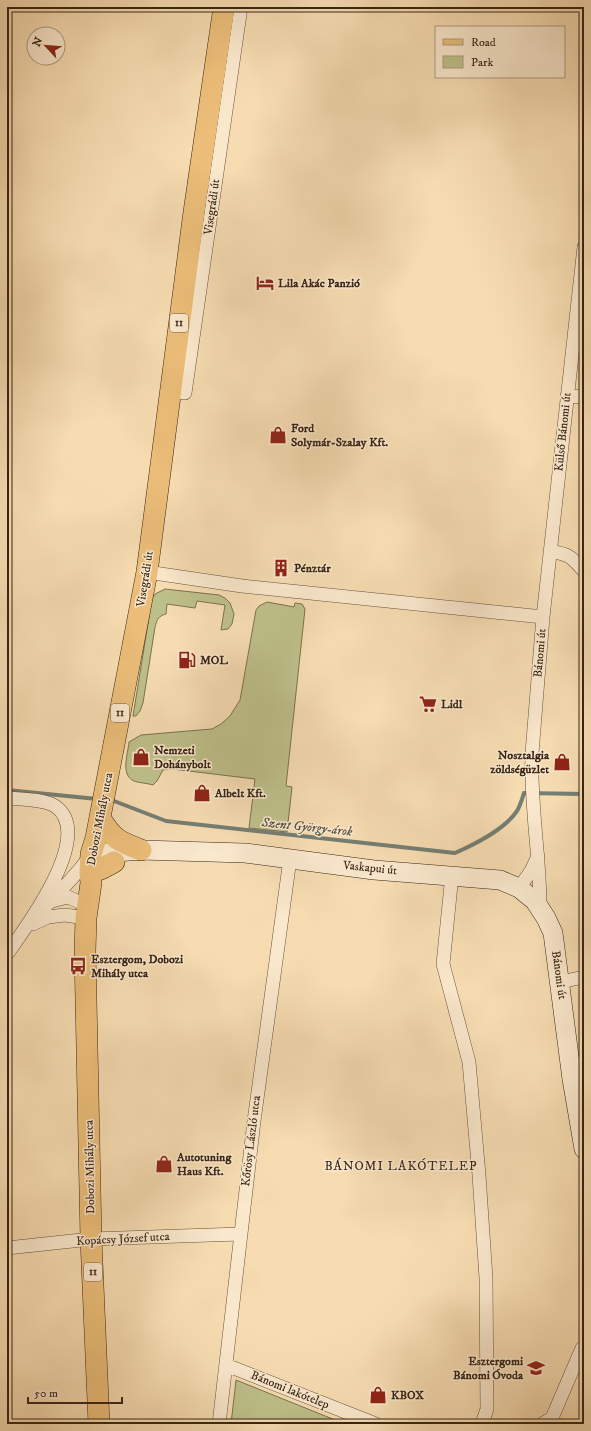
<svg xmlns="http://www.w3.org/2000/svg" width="591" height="1431" viewBox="0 0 591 1431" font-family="'IM FELL DW Pica',serif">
<rect width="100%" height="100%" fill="#f7dcb2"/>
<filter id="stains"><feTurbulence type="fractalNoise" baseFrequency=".005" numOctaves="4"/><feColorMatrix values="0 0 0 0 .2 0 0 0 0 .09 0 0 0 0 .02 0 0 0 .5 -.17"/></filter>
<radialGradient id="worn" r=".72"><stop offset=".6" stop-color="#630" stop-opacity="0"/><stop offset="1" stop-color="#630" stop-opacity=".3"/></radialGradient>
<path fill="#bec08a" stroke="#7a7250" d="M165,589L219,595L225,598L230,603L234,614L232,624L228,629L221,630L225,605L197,601L195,608L167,604L166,614C158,616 157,620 155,627L143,703L140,711L136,716H133L152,599L155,594Z
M267,602L294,607L295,603L302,604L305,609L286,786L292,787L287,832L249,828L255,779L172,769L163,770L157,781L153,785C147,783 139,783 134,781C120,775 128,754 129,742L141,735L212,729L221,724L230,716L240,700L256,610L259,606Z
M236,1380L345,1424H231Z"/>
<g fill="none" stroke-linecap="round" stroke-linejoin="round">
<path stroke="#757e73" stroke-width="4" d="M7,790L97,799
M110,800L114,801L166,821L455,853C475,844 504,830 517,811C520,806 522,799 524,793L584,794"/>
<g stroke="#67523c" stroke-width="14">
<path id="street" d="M171,392L185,393L241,7
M567,396L584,397
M550,551C571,555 570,556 584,571
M147,572L242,586L543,617
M7,798C21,799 43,799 55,806C96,834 27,926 7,954
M454,875L451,885L443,964L469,1062L479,1175L486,1278L487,1409L482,1424
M519,888L531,871L538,856
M52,901L68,897L79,902L87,910
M540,907C540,855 530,804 532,753L543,617L584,247
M41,911C58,893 76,876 90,856
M33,924L48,917L65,915L86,918
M560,982L584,977
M7,1248L91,1239L240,1234
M226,1365L376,1424
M219,1424L254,1121L290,859
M542,1424L552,1418L582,1348L584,1347"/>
</g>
<g stroke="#372415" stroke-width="20">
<path id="secondary" d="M91,854L141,850L245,853L374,870L500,880L519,888L535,901L546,918L553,933L572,1079L584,1149"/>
</g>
<g stroke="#372415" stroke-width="22">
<path id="primary" d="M100,818C113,839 118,841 141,850
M90,873L101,869L114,862
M99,1424L91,1239L85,951L86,918L91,883L90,873L91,854L96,838L147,572L194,212L224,7"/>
</g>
<use href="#street" stroke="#fae8cd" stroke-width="13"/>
<use href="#secondary" stroke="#fae8cd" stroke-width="19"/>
<use href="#primary" stroke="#ecbe79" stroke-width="21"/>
</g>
<defs>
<g id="hotel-bare" transform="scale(1.38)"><path d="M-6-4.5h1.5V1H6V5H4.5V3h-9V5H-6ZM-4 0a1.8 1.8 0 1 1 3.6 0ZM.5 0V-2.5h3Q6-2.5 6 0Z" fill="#8f2418" stroke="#fae8cd" stroke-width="2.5" paint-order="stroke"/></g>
<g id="shop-bare" transform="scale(1.38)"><path d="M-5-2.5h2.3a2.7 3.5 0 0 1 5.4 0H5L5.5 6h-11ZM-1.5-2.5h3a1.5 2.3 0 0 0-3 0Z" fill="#8f2418" stroke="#fae8cd" stroke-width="2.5" paint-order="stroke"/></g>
<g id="building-bare" transform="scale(1.38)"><path d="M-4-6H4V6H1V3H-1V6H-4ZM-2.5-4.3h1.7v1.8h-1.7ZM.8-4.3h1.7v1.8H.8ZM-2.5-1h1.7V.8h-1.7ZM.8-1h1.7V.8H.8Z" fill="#8f2418" stroke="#fae8cd" stroke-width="2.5" paint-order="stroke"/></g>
<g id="fuel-bare" transform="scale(1.38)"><path d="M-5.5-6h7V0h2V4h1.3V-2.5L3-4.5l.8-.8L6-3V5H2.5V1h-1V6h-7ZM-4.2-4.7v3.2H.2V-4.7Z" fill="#8f2418" stroke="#fae8cd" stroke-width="2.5" paint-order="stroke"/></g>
<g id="supermarket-bare" transform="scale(1.38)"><path d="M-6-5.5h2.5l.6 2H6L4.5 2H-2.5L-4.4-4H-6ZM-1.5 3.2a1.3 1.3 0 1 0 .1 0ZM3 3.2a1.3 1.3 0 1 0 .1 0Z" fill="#8f2418" stroke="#fae8cd" stroke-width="2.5" paint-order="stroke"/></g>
<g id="bus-bare" transform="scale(1.38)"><path d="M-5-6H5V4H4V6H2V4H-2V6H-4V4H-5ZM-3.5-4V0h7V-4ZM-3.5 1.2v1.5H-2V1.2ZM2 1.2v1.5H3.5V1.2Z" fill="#8f2418" stroke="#fae8cd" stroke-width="2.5" paint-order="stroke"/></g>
<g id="school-bare" transform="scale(1.38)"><path d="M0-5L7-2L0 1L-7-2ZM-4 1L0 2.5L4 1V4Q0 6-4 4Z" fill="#8f2418" stroke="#fae8cd" stroke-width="2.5" paint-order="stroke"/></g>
</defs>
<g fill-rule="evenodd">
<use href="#hotel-bare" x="265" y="283"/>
<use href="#shop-bare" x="278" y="435"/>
<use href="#building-bare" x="281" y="568"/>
<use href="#fuel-bare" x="187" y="660"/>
<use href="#supermarket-bare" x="428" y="704"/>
<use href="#shop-bare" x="141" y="757"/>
<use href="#shop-bare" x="562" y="762"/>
<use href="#shop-bare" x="202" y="793"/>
<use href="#bus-bare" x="78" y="966"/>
<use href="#shop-bare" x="164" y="1164"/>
<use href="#school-bare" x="536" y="1368"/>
<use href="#shop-bare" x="378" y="1395"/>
</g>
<g text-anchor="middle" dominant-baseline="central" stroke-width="3" stroke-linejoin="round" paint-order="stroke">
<g fill="#fae8cd" stroke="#725f4c" stroke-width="1">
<rect x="170" y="314" width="18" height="18" rx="3"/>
<rect x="111" y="704" width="18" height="18" rx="3"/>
<rect x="84" y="1263" width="18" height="18" rx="3"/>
</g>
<g font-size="11" font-weight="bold" fill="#372415">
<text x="179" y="323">11</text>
<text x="120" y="713">11</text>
<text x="93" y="1272">11</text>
</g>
<g font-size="12" fill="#372415" stroke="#fae8cd">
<text transform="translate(212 207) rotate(-82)">Visegrádi út</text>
<text transform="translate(563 432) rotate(-84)">Külső Bánomi út</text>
<text transform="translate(145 579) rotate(-81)">Visegrádi út</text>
<text transform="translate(540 653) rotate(-85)">Bánomi út</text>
<text transform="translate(100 819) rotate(-79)">Dobozi Mihály utca</text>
<text transform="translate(370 868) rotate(6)">Vaskapui út</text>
<text transform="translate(559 975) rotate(82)">Bánomi út</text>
<text transform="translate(251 1141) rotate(-83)">Kőrösy László utca</text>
<text transform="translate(90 1167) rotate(-91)">Dobozi Mihály utca</text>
<text transform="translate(123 1239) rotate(-3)">Kopácsy József utca</text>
<text transform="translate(290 1390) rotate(22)">Bánomi lakótelep</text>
</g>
<g font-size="12" font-weight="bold" fill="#372415" stroke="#fae8cd" text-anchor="start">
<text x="278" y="283">Lila Akác Panzió</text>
<text x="291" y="428">Ford<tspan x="291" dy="14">Solymár-Szalay Kft.</tspan></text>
<text x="294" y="568">Pénztár</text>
<text x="200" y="660">MOL</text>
<text x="441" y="704">Lidl</text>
<text x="154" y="750">Nemzeti<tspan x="154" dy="14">Dohánybolt</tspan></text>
<text x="549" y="755" text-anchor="end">Nosztalgia<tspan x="549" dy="14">zöldségüzlet</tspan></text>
<text x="215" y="793">Albelt Kft.</text>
<text x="91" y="959">Esztergom, Dobozi<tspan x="91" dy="14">Mihály utca</tspan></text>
<text x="177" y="1157">Autotuning<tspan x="177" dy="14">Haus Kft.</tspan></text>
<text x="523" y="1361" text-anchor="end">Esztergomi<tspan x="523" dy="14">Bánomi Óvoda</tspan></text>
<text x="391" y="1395">KBOX</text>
</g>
<g font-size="13" font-style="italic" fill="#565144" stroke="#fae8cd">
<text transform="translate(307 827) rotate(6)">Szent György-árok</text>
</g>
<g font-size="13" letter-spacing="1" fill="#372415" stroke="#fae8cd">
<text x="401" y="1166">BÁNOMI LAKÓTELEP</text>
</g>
</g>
<rect width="591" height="1431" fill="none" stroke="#f7dcb2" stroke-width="24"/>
<rect x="8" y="8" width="575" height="1415" fill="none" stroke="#372415" stroke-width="2"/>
<rect x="12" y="12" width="567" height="1407" fill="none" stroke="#372415"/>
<rect x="435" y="26" width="130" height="52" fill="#fae8cd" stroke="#ac9a83"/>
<rect x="443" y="39" width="20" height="6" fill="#ecbe79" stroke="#ac9a83"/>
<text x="471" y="46" font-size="12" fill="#372415">Road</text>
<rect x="443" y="56" width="20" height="12" fill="#bec08a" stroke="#ac9a83"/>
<text x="471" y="66" font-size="12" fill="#372415">Park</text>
<g transform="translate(46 46) rotate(296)"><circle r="19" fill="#fae8cd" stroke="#ac9a83"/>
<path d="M0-3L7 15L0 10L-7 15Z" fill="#8f2418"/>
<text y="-6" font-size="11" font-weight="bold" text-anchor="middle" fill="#372415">N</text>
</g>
<path d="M28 1397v6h94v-6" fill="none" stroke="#372415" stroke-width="2"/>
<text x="34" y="1397" font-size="12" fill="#372415" stroke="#fae8cd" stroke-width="3" paint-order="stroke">50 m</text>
<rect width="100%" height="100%" filter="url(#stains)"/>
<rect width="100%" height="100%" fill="url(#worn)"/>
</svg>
